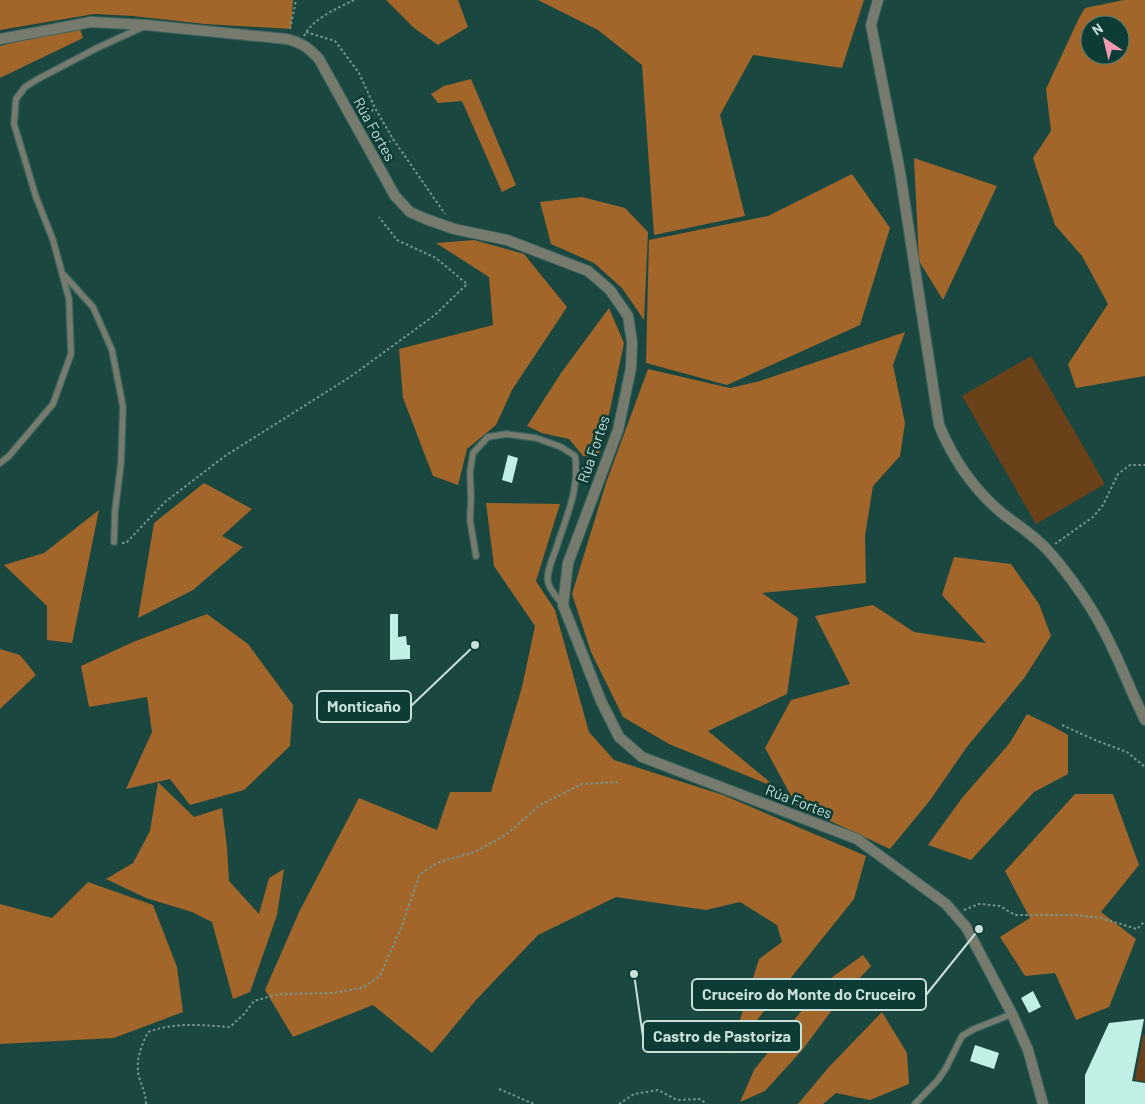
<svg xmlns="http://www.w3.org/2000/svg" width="1145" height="1104" viewBox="0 0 1145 1104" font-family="Barlow,sans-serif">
<rect width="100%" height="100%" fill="#1a4740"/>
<path fill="#6a4118" d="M1031,356L1105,484L1036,524L962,396Z
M1143,1035H1145V1082L1135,1080Z"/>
<path fill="#a2662a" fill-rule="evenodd" d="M0,0H293L291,29L205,24L133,16L94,14L0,30Z
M386,0H458L468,27L438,45L414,28Z
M538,0H864L842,68L753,55L720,115L745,216L654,235L642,65L598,30Z
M1124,0H1145V376L1076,388L1068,364L1108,304L1082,256L1055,225L1033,158L1051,131L1046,89L1079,18L1085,8ZM1090,25H1120V55H1090Z
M79,26L83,38L0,78V46Z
M471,79L516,185L502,192L462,101L438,103L431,94L444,86Z
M914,158L997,186L943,300L919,261Z
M852,174L890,228L860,325L727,385L646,363L649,240L768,216Z
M582,197L625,208L648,232L644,320L622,288L594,263L551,244L540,202Z
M474,240L524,254L567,307L512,390L496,425L467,449L458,485L433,476L403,398L399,349L493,325L489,277L436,243Z
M609,308L624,343L610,410L598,457L583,456L569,439L542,433L527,426L561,373Z
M905,332L893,365L905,423L900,456L873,486L865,536L866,583L762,593L798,618L787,694L708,731L777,788L669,744L623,717L591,652L572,594L606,483L648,369L730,388L760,381Z
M204,483L252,509L222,536L243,547L193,590L138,618L154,523Z
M486,503L560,504L536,581L555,610L589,732L614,760L723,795L866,856L854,899L729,1055L759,959L782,942L777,925L740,902L706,910L616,897L538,935L476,1000L432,1053L373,1005L293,1037L265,990L300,910L359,798L437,830L450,792H491L522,687L535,626L494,566Z
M99,510L72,643L47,640V606L4,565L44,553Z
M954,557L1011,564L1039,604L1051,636L1025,677L966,748L931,799L890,849L796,805L765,748L791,700L850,684L815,616L873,605L914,632L986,643L942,595Z
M207,614L248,644L293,705L290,746L244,790L190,805L170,779L126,789L152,732L147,697L89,707L81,666L133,642Z
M0,649L20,655L36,675L0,709Z
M1027,714L1052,726L1068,735V774L1034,792L971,860L928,845L962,798L1009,744Z
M158,782L194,817L222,808L227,847L229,881L259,914L269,878L284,869L277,915L250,992L233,999L212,922L192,912L146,898L106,879L133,863L150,831Z
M1075,794H1113L1139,865L1101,912L1136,939L1109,1007L1076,1020L1055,973L1025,976L1000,937L1030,918L1005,871Z
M88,882L153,905L177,967L183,1012L114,1038L0,1044V904L52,918Z
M863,955L871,966L841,998L803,1049L765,1091L740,1102L754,1070L824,983Z
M882,1012L907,1053L909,1084L870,1100L836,1093L823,1104H798L828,1068Z"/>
<path fill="#c0efe6" d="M508,455L518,458L512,483L502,480Z
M390,614H398V637L406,636L407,645H410V659L390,660Z
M1033,991L1041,1007L1029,1013L1021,998Z
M1144,1019L1132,1081L1145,1083V1104H1085V1075L1109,1023Z
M975,1045L999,1053L994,1069L970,1061Z"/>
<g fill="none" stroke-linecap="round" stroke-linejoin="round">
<g stroke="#3d655f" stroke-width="8">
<path id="lane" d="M63,274L93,307L112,350L123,407L121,463L115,511L114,542
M0,463L9,456L53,404L71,354L69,299L53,240L36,197L14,124L16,99L25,87L38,79L97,48L143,27
M476,556L470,520L471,498L470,472L473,453L488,437L506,434L536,438L561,447L575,456C580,489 566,517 556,549C553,558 546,572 548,582C550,591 557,597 563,605
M915,1104L938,1080L946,1068L962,1036L974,1029L1012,1014"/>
</g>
<g stroke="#3d655f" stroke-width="12">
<path id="street" d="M878,0L871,25L900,172L939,425C953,459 974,490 1003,514C1020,527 1038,538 1052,555C1073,580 1095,612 1109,641C1122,667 1132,694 1145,720
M0,39L91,22L146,25L287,39C302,43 309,48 319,59L395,196L410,212L426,219L454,229L507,240L588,271L610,290L628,316L632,342L631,368L618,430L568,563L563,605L601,701L619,737L642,757L857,839L946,904L966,927L1012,1014L1028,1050L1043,1104"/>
</g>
<path stroke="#759690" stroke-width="2" stroke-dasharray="2.5 2.5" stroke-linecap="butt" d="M290,29L296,0
M306,32L335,41L359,73L375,108L393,139L445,214
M304,36C313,18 338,8 354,0
M364,118L375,108
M380,148L393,139
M122,543H126L165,502L225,456L350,377L435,315L467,284L436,258L397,240L379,217
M1055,544L1093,517L1103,505L1118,474L1130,465H1145
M1062,725L1095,740L1127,752L1145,767
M964,910L979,904L1000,906L1015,915H1076L1101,918L1137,929L1145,921
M499,1089L534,1104
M146,1104C146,1094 142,1087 139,1077C135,1062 141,1046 148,1032C175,1022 202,1025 230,1027L244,1014L254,1001L279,994L333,993L362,988L380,976L402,925L420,874L439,862L475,852L507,834L540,805L582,784L620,782
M619,1104L634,1094L658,1090L677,1100L700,1099L707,1104"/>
<use href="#lane" stroke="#767b6d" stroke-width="5.5"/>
<use href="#street" stroke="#767b6d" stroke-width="10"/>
</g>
<g text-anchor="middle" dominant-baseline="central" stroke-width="5" stroke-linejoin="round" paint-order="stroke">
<g font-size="15" fill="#c8dfda" stroke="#0d3c36">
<text transform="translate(375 129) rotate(61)">Rúa Fortes</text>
<text transform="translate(593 449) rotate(-71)">Rúa Fortes</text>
<text transform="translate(799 801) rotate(21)">Rúa Fortes</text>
</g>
</g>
<path fill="none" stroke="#c8dfda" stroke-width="2" d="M475 645L411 706M979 929L926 995M634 974L643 1037"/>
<g fill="#c8dfda" stroke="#0d3c36" stroke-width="2">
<circle cx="475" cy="645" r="5"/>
<circle cx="979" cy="929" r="5"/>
<circle cx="634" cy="974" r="5"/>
</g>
<g fill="#0d3c36" stroke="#c8dfda" stroke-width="2">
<rect x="317" y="691" width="94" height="31" rx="5"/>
<rect x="692" y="979" width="234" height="31" rx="5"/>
<rect x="643" y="1021" width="158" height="31" rx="5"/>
</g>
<g font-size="16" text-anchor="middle" font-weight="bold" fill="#c8dfda">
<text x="364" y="712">Monticaño</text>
<text x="809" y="1000">Cruceiro do Monte do Cruceiro</text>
<text x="722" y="1042">Castro de Pastoriza</text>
</g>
<g transform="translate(1105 40) rotate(325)"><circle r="24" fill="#0d3c36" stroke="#587d78"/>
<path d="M0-4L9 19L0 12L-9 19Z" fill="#f19ab2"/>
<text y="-8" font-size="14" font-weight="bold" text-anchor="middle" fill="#c8dfda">N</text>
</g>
</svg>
